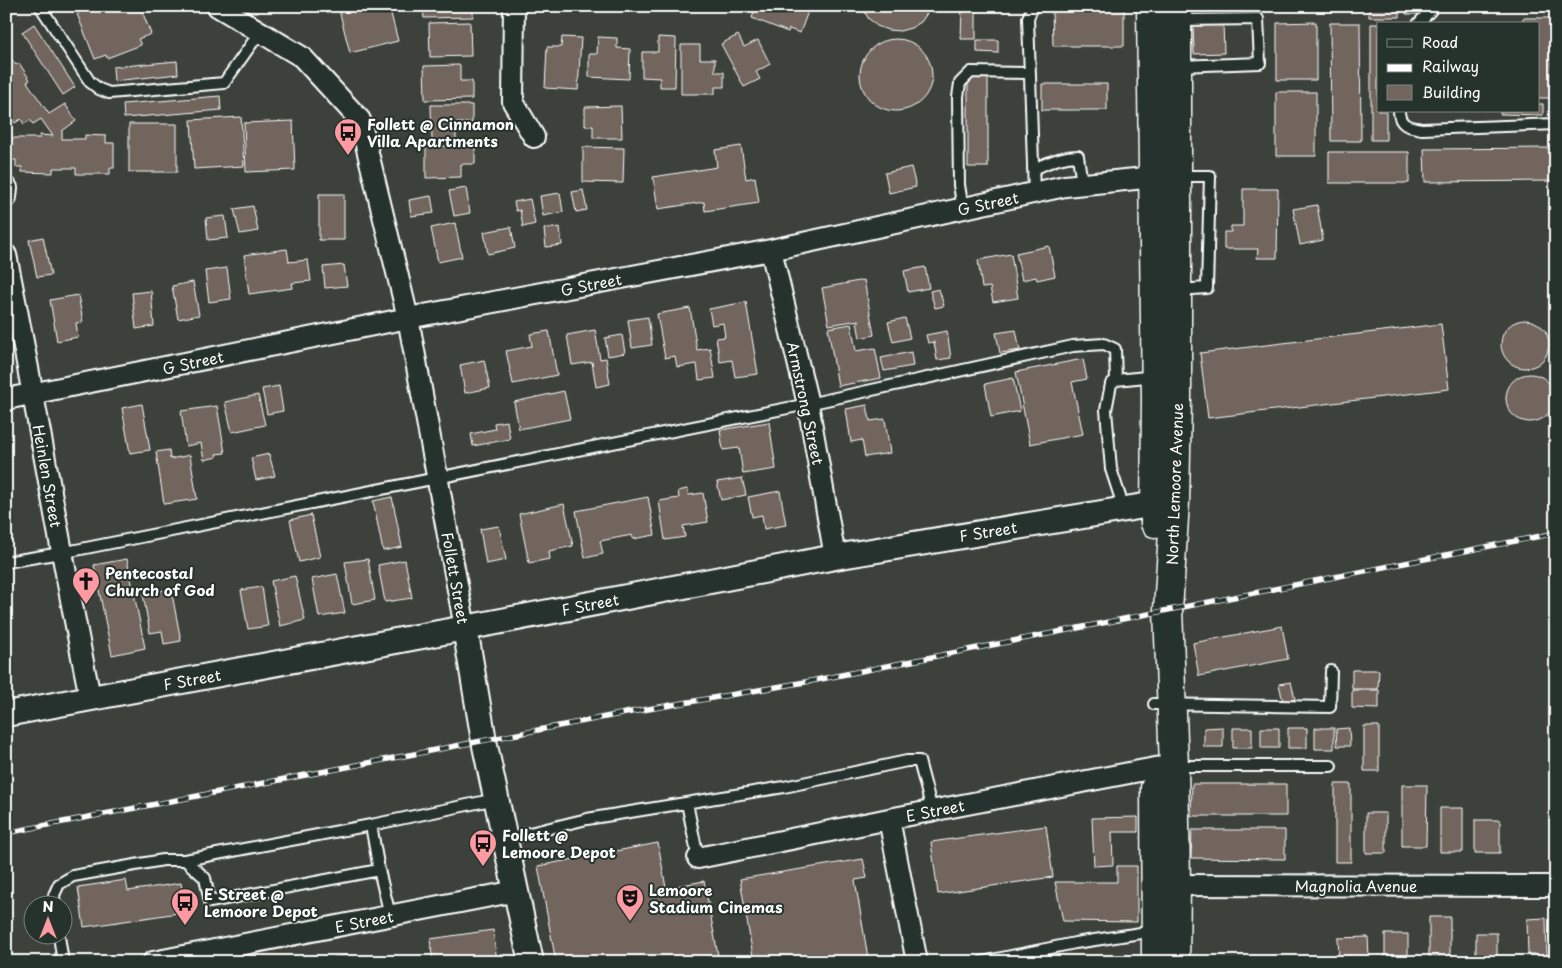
<svg xmlns="http://www.w3.org/2000/svg" width="1562" height="968" viewBox="0 0 1562 968" font-family="'Playpen Sans',sans-serif">
<rect width="100%" height="100%" fill="#3c423b"/>
<filter id="ink" filterUnits="userSpaceOnUse"><feTurbulence type="fractalNoise" baseFrequency=".02" numOctaves="2"/><feDisplacementMap in="SourceGraphic" scale="10" xChannelSelector="R" yChannelSelector="G"/><feConvolveMatrix kernelMatrix="1 2 1 2 8 2 1 2 1" color-interpolation-filters="sRGB"/></filter>
<g filter="url(#ink)">
<path fill="#71655d" stroke="#fff" d="M88,6H140L151,34L138,39L141,45L107,58L106,55L95,59L77,14L89,9Z
M338,6H389L398,41L350,53Z
M423,6H473V17L424,18Z
M756,6H810L800,33L789,29L788,32L752,18Z
M862,6H930L928,12L921,22L911,28L900,31L888,30L877,26L868,18Z
M962,6H976V39H961Z
M1369,6H1400V17H1369Z
M1406,6H1420V14H1406Z
M1470,6H1548V7L1470,9Z
M1052,9H1124V46H1053Z
M1523,18H1552V98H1538V24H1523Z
M470,22L471,56L430,57L429,23Z
M1316,22V80H1277V23Z
M1223,23L1224,53L1194,54L1193,24Z
M1330,23H1360L1361,141H1331Z
M1484,23H1511V24H1484Z
M34,24L75,87L63,95L22,32Z
M1371,24H1378V111H1386V140H1371Z
M738,35L744,47L758,40L770,64L756,72L760,79L744,87L721,44Z
M562,37L581,38L578,90L545,88L547,47H561Z
M598,37L617,38V48L630,49L629,79L589,77V54H597Z
M658,37L676,38L675,87H660V78L642,77V52H658Z
M860 75a36 36 0 1 1 72 0a36 36 0 1 1-72 0Z
M977,40H998V53L977,52Z
M681,45H700V59H715V72H724V87H715V94H681Z
M6,52L16,65L19,63L30,80L27,82L49,114L65,104L76,121L62,131V139H85V135L106,136V143H114V168H110V174H76V168H53V173L22,172V167H16V160H10L11,138H40V135L53,136L41,119L33,124L30,120L24,124L21,119L15,123L6,111Z
M177,61L178,74L114,81L113,67Z
M460,65V81H472V99L425,100L424,66Z
M968,77H988V167H968Z
M1042,84H1107V110H1042Z
M1276,92H1316V156H1276Z
M220,96L221,110L124,118L123,104Z
M1538,104H1543V115L1500,114V111H1538Z
M431,105H472V123H456V141H432Z
M621,106L622,138H593V126H585V107Z
M241,117L244,166L194,169L191,120Z
M293,121L295,170L246,172L244,123Z
M129,124H177V172H129Z
M475,145V164H461V177L426,178V147Z
M741,146L746,179L755,177L759,203L705,211L704,202L658,209L653,177L717,167L715,150Z
M583,147L624,148L623,183L583,182Z
M1556,148V181L1425,182L1424,149Z
M1329,152H1409V183H1329Z
M911,167L916,187L889,193L885,173Z
M466,188L470,213L454,216L449,191Z
M1243,189H1278L1277,258H1257L1258,249H1224V232H1231V226H1243Z
M583,190L587,210L576,212L572,192Z
M560,193L563,212L543,216L540,196Z
M319,194H344V240H319Z
M431,196L434,213L411,216L409,200Z
M530,199L535,224L523,227L520,210L516,211L514,202Z
M1317,205L1323,240L1300,245L1293,209Z
M253,206L258,231L240,234L234,209Z
M225,216L228,238L208,240L206,218Z
M455,223L462,257L438,262L431,228Z
M511,227L515,248L488,254L484,232Z
M560,227L562,245L546,247L544,229Z
M43,237L51,275L37,277L29,240Z
M1049,246L1055,276L1037,280L1036,277L1022,280L1016,253Z
M287,249L289,262L308,260L311,281L292,283L293,288L249,294L244,255Z
M1011,254L1018,298L993,302L990,287L982,288L978,260Z
M344,265L347,286L325,288L323,267Z
M925,267L929,288L908,292L904,271Z
M227,268L231,299L209,302L205,271Z
M864,280L874,335L860,338L857,322H859V320L829,325L822,288Z
M193,282L199,315L178,319L172,286Z
M939,289L944,306L935,308L930,291Z
M151,291L154,326L136,329L132,293Z
M78,295L83,322L76,323L78,337L57,341L50,300Z
M746,302L758,374L735,377L732,360L720,362L716,338L725,337L723,323L712,325L709,309Z
M690,308L697,350L710,348L715,378L699,380L697,364L677,367L675,356L665,358L657,314Z
M648,317L652,345L632,348L628,320Z
M905,318L910,338L893,342L888,322Z
M1501 344a24 24 0 1 1 48 0a24 24 0 1 1-48 0Z
M851,324L856,351L875,348L881,378L838,386L828,328Z
M1441,324L1449,389L1208,418L1200,353Z
M595,330L600,359L606,358L610,384L596,387L592,362L572,365L567,335Z
M1016,330L1020,350L1000,353L996,333Z
M549,331L557,375L513,384L506,351L532,346L530,334Z
M947,331L951,358L937,360L934,342L928,343L926,335Z
M622,335L625,353L608,356L605,338Z
M911,352L913,366L884,371L881,358Z
M1083,359L1087,379L1072,382L1083,434L1030,444L1016,372Z
M484,360L490,388L465,393L460,365Z
M1506 398a24 24 0 1 1 48 0a24 24 0 1 1-48 0Z
M1013,378L1020,411L991,417L985,384Z
M279,386L283,411L267,414L262,389Z
M564,391L570,419L519,429L514,402Z
M258,395L265,425L232,432L225,402Z
M142,404L150,450L130,453L122,408Z
M867,405L870,421L885,419L890,453L865,457L862,440L851,442L846,409Z
M217,406L225,453L216,454L217,457L204,460L201,443L186,446L181,411Z
M507,421L510,439L473,446L471,434L495,429L494,423Z
M769,422L776,469L743,474L739,448L723,450L720,430Z
M169,450L170,459L190,455L197,499L164,504L156,452Z
M269,454L275,476L256,480L251,458Z
M742,478L746,495L721,500L717,482Z
M687,489L689,495L703,493L708,522L683,526L685,537L665,540L659,501L679,498L678,491Z
M780,491L786,525L764,529L762,515L752,517L748,497Z
M392,497L402,547L383,551L373,501Z
M648,497L655,535L633,539L632,535L600,541L603,554L585,558L576,511Z
M564,504L573,546L549,551L550,559L529,563L519,514Z
M311,515L320,557L299,562L290,520Z
M499,526L506,560L486,564L480,529Z
M127,559L145,648L112,655L94,565Z
M368,559L375,600L352,604L345,562Z
M405,560L412,598L385,602L378,565Z
M337,574L345,613L319,617L312,579Z
M295,576L305,620L280,626L271,581Z
M262,587L268,626L248,629L241,590Z
M171,589L181,641L164,644L162,631L150,633L143,594Z
M1282,626L1288,659L1199,676L1193,643Z
M1352,670H1379L1378,689H1352Z
M1291,682L1295,699L1283,702L1279,684Z
M1352,690H1379V709L1352,708Z
M1364,726H1379V771H1364Z
M1223,727V747H1204V728Z
M1233,728H1252V748H1233Z
M1261,728H1279V748H1261Z
M1288,728H1307V748H1288Z
M1315,728H1334V749H1315Z
M1349,728L1350,746H1337L1336,729Z
M1192,784H1286V816H1191Z
M1335,784H1351V862H1335Z
M1402,785H1427L1426,846H1402Z
M1440,808H1463V852H1440Z
M1366,813H1386V853H1366Z
M1138,817V832H1112L1113,865L1094,866L1092,818Z
M1475,820H1500V853H1475Z
M1046,826L1053,877L938,894L931,842Z
M1192,830H1285V859L1191,858Z
M658,843L666,888L704,881L718,955L683,962H556L538,866Z
M863,859L867,878L855,880L868,958L844,962H754L740,879Z
M1117,866H1137V922L1063,921L1055,882H1117Z
M126,880L128,891L181,883L185,912L84,927L78,887Z
M1429,917H1450V957H1429Z
M1546,918L1547,960H1536L1535,954H1528L1527,919Z
M1553,927H1556V962H1552Z
M493,930L497,962H433L430,939Z
M1476,933H1497V962H1476Z
M1385,934H1408V962H1385Z
M1368,937L1369,958L1339,959L1338,938Z
M347,955L348,962H316L315,961Z
M1107,958V962H1085Z"/>
<g fill="none" stroke-linecap="round" stroke-linejoin="round">
<g stroke="#fff" stroke-width="14">
<path id="service" d="M40,6L90,82L99,89L109,93L224,83L260,32
M1033,6L1028,18L1034,193
M1418,24L1431,10V6
M1178,66L1260,63L1258,19L1179,20
M1399,111C1399,126 1410,127 1422,129L1556,124
M1033,169C1048,163 1061,156 1078,156L1082,184
M1177,176H1210L1207,288L1178,290
M963,209L959,185L958,97L960,83L971,72L1030,73
M1124,509L1111,469L1106,410L1111,384L1116,380L1156,376
M6,562L61,553L808,404L1073,346L1104,344L1115,349L1116,380
M1154,704L1330,707L1331,671
M1175,766H1331
M687,803L698,858
M505,839L587,819L784,787L907,761H919L932,810
M185,860L371,825
M55,906L54,895L59,884L73,876L163,860H185L205,878L210,902L379,870
M390,915L379,870L371,825L496,799
M59,936L63,962
M982,962L1075,943L1154,931"/>
</g>
<g stroke="#fff" stroke-width="24">
<path id="minor" d="M217,6L302,57L360,120L408,318L465,628
M514,6L513,102L534,137
M6,197L7,188
M771,250L808,404L835,557
M6,255C36,402 60,550 90,697
M6,399L408,318L771,250L1065,186L1165,176
M889,819L917,962
M698,858L889,819L1155,768L1174,766
M1163,885L1556,886
M153,962L516,891"/>
</g>
<g stroke="#fff" stroke-width="28">
<path id="tertiary" d="M465,628L484,741L531,962
M6,714L465,628L835,557L1156,504L1173,502"/>
</g>
<g stroke="#fff" stroke-width="31">
<path id="secondary" d="M1151,6L1156,398L1155,523
M1155,788L1156,958
M1175,962L1176,884L1174,766L1168,610L1175,502L1177,400V6"/>
</g>
<use href="#service" stroke="#26332d" stroke-width="10"/>
<use href="#minor" stroke="#26332d" stroke-width="20"/>
<use href="#tertiary" stroke="#26332d" stroke-width="24"/>
<use href="#secondary" stroke="#26332d" stroke-width="28"/>
<g stroke="#fff" stroke-width="5.5">
<path id="rail" d="M6,833L631,712L811,681L1556,533"/>
</g>
<use href="#rail" stroke="#26332d" stroke-width="4" stroke-dasharray="11" stroke-linecap="butt"/>
</g>
</g>
<defs>
<g id="bus-pin" transform="scale(1.4375)"><path d="M0 17L-7.5 6A9.5 9.5 0 1 1 7.5 6Z" fill="#ff9aa2" stroke="#26332d"/><path d="M-5-6H5V4H4V6H2V4H-2V6H-4V4H-5ZM-3.5-4V0h7V-4ZM-3.5 1.2v1.5H-2V1.2ZM2 1.2v1.5H3.5V1.2Z" fill="#111"/></g>
<g id="church-pin" transform="scale(1.4375)"><path d="M0 17L-7.5 6A9.5 9.5 0 1 1 7.5 6Z" fill="#ff9aa2" stroke="#26332d"/><path d="M-1.2-6h2.4v3.5h3.3v2.4h-3.3V6h-2.4V-.1h-3.3v-2.4h3.3Z" fill="#111"/></g>
<g id="theatre-pin" transform="scale(1.4375)"><path d="M0 17L-7.5 6A9.5 9.5 0 1 1 7.5 6Z" fill="#ff9aa2" stroke="#26332d"/><path d="M-5-5.5Q0-4 5-5.5V0Q5 5 0 6Q-5 5-5 0ZM-3.3-2.5H-1v1.5H-3.3ZM1-2.5H3.3v1.5H1ZM-2.8 1Q0 5.5 2.8 1Z" fill="#111"/></g>
</defs>
<g fill-rule="evenodd">
<use href="#bus-pin" x="348" y="132"/>
<use href="#church-pin" x="86" y="581"/>
<use href="#bus-pin" x="483" y="843"/>
<use href="#theatre-pin" x="630" y="898"/>
<use href="#bus-pin" x="185" y="902"/>
</g>
<g text-anchor="middle" dominant-baseline="central" stroke-width="4" stroke-linejoin="round" paint-order="stroke">
<g font-size="15" font-weight="bold" fill="#fff" stroke="#26332d" text-anchor="start">
<text x="367" y="123">Follett @ Cinnamon<tspan x="367" dy="17">Villa Apartments</tspan></text>
<text x="105" y="572">Pentecostal<tspan x="105" dy="17">Church of God</tspan></text>
<text x="502" y="834">Follett @<tspan x="502" dy="17">Lemoore Depot</tspan></text>
<text x="649" y="889">Lemoore<tspan x="649" dy="17">Stadium Cinemas</tspan></text>
<text x="204" y="893">E Street @<tspan x="204" dy="17">Lemoore Depot</tspan></text>
</g>
<g font-size="15" fill="#fff" stroke="#26332d">
<text transform="translate(988 203) rotate(-12)">G Street</text>
<text transform="translate(591 284) rotate(-11)">G Street</text>
<text transform="translate(193 362) rotate(-12)">G Street</text>
<text transform="translate(806 403) rotate(78)">Armstrong Street</text>
<text transform="translate(48 476) rotate(80)">Heinlen Street</text>
<text transform="translate(1174 484) rotate(-88)">North Lemoore Avenue</text>
<text transform="translate(988 531) rotate(-9)">F Street</text>
<text transform="translate(456 578) rotate(80)">Follett Street</text>
<text transform="translate(590 604) rotate(-11)">F Street</text>
<text transform="translate(192 679) rotate(-10)">F Street</text>
<text transform="translate(935 810) rotate(-11)">E Street</text>
<text x="1356" y="885">Magnolia Avenue</text>
<text transform="translate(364 921) rotate(-11)">E Street</text>
</g>
</g>
<rect width="1562" height="968" fill="none" stroke="#26332d" stroke-width="25"/>
<rect x="12" y="12" width="1537" height="943" fill="none" stroke="#fff" stroke-width="2" filter="url(#ink)"/>
<rect x="1377" y="22" width="162" height="90" fill="#26332d" stroke="#7d8581"/>
<rect x="1387" y="39" width="25" height="8" fill="#26332d" stroke="#7d8581"/>
<text x="1422" y="48" font-size="15" fill="#ffffff">Road</text>
<rect x="1387" y="64" width="25" height="8" fill="#ffffff" stroke="#7d8581"/>
<text x="1422" y="72" font-size="15" fill="#ffffff">Railway</text>
<rect x="1387" y="85" width="25" height="15" fill="#71655d" stroke="#7d8581"/>
<text x="1422" y="98" font-size="15" fill="#ffffff">Building</text>
<g transform="translate(48 920)"><circle r="24" fill="#26332d" stroke="#7d8581"/>
<path d="M0-4L9 19L0 12L-9 19Z" fill="#ff9aa2"/>
<text y="-8" font-size="14" font-weight="bold" text-anchor="middle" fill="#ffffff">N</text>
</g>
</svg>
